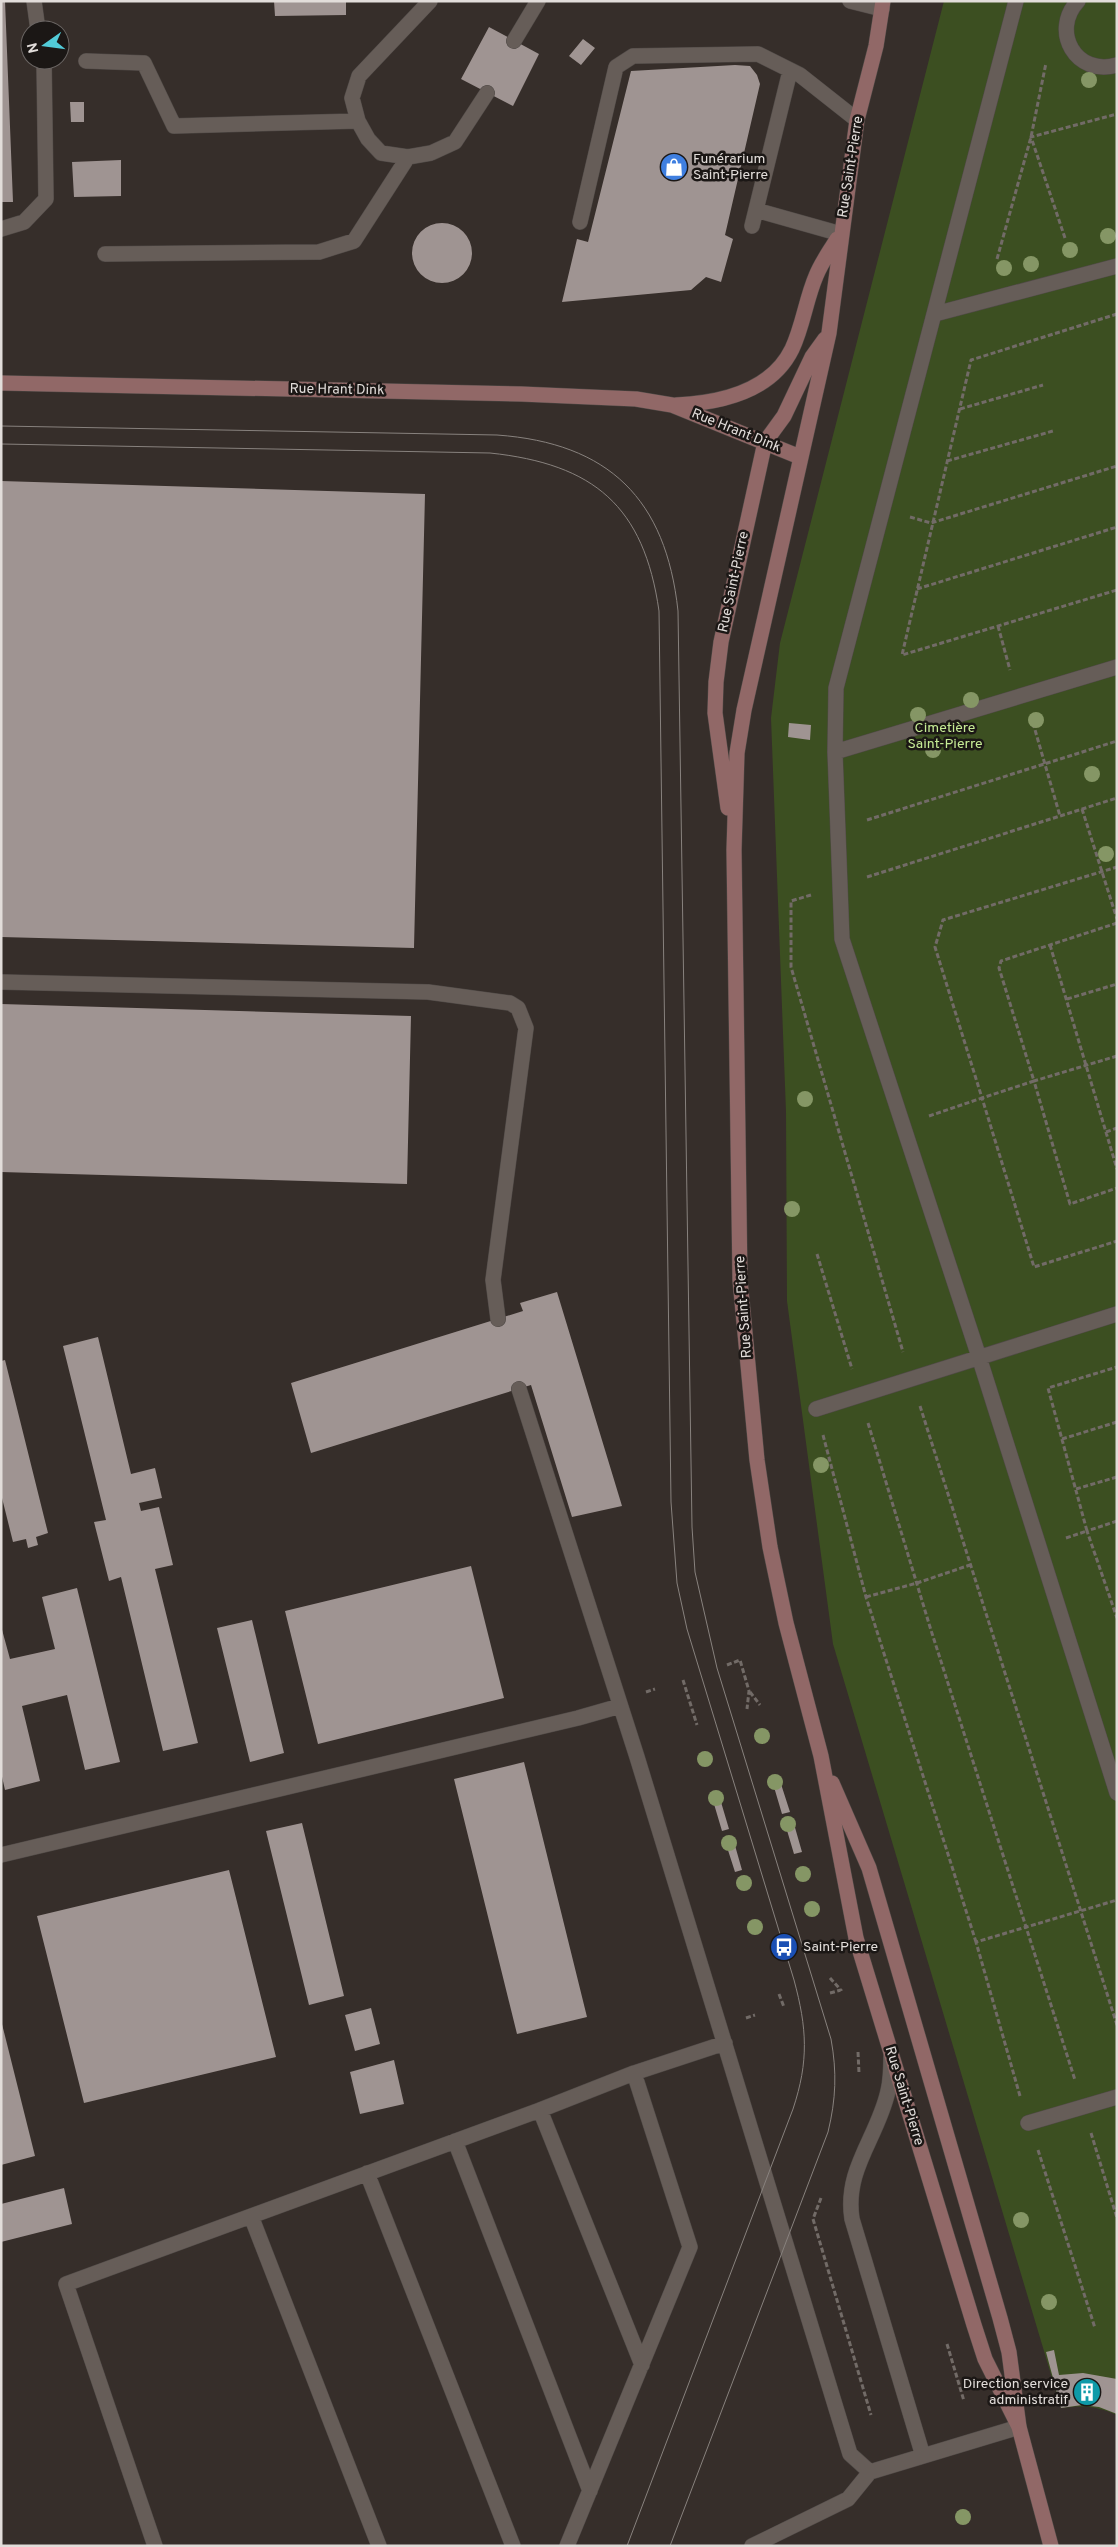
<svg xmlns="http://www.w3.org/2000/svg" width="1118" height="2547" viewBox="0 0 1118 2547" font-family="Overpass,sans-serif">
<rect width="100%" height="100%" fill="#362e2a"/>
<path fill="#3c4f21" d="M944,1H1117V2415C1097,2406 1083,2405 1061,2408L833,1644L787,1301L786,1112L771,718L780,643Z"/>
<path fill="#9f9492" d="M1,1H5L13,202H1Z
M274,1H346V15L275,16Z
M489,27L539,54L513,106L461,79Z
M583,39L595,48L581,65L569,56Z
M735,65L750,66L757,75L760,84L725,235L733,239L721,282L706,277L691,290L562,302L577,239L588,242L631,71Z
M70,102H84V122H71Z
M121,160V196L74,197L72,162Z
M412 253a30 30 0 1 1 60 0a30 30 0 1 1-60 0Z
M1,481L425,494L414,948L1,937Z
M789,723L811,725L810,740L788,737Z
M1,1004L411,1016L407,1184L1,1172Z
M557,1292L622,1506L572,1517L531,1385L311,1453L291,1383L523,1311L520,1303Z
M98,1337L131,1474L155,1468L162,1498L139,1503L141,1511L159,1507L173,1565L155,1569L198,1743L163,1751L121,1577L109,1581L94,1522L106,1520L63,1346Z
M5,1360L48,1533L36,1537L38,1545L28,1548L26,1539L13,1542L1,1494V1361Z
M471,1566L504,1698L318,1744L285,1611Z
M77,1588L120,1762L85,1770L67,1695L22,1706L40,1781L5,1790L1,1772V1626L10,1659L55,1649L42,1597Z
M252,1620L284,1753L250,1762L217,1628Z
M524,1762L587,2017L517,2034L454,1779Z
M781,1784L790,1812L782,1814L774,1787Z
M721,1802L729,1829L722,1831L714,1804Z
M302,1823L344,1996L309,2005L266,1831Z
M794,1824L802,1852L794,1854L786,1827Z
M734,1842L742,1870L735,1872L726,1844Z
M229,1870L276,2057L84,2103L37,1916Z
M371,2008L380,2044L355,2051L345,2015Z
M1,2020L35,2156L1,2165Z
M394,2060L404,2104L360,2114L350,2072Z
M64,2188L72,2224L1,2242V2204Z
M1054,2350L1059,2375L1083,2373L1117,2379V2414L1099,2407L1082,2405L1061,2408L1046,2352Z"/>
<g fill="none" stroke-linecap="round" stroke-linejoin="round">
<g stroke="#504a47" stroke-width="16">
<path id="lane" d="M34,1L38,30
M430,1L359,76L352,98L358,121L368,139L381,153L408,157L431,153L455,142L487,93
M850,1L882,9
M1016,1L836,688L835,752L842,939L979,1357L1117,1793
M1078,1C1050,31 1076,77 1117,65
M514,41L538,1
M86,61L144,63L174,126L358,121
M756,210L841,234
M580,222L616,67L633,56L758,54L800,75L857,120
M752,226L790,71
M1,229L24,222L46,199L44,60
M105,254L319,252L354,241L408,157
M935,314L1117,266
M835,752L1117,667
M1,982L428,992L510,1003L518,1008L526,1028L493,1280L498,1319
M519,1389L637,1757L850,2454L870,2472L1019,2427
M816,1409L1117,1314
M1,1855L578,1718L620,1706
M891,2056C891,2068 891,2079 888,2091C878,2137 844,2169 852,2219L923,2456
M540,2110L642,2365
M1028,2123L1117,2097
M455,2141L590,2491
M367,2173L513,2546
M251,2216L379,2546
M155,2546L66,2284L540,2110L634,2073L725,2043
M567,2546L690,2247L634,2073
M752,2546L848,2499L870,2472"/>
</g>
<g stroke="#504a47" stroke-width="16">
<path id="secondary" d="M883,1L876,46L857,120L829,333L744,710L737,753L734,850L740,1280L757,1460L770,1547L786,1623L821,1756L856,1938L974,2325L985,2359L1019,2427
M1,383L521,394L636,399L672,405L800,457
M676,405C719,403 771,392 792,349C803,326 806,299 816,276C821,263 830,251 837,239
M728,808L715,713L716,682L721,642L765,442L784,416L812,357L825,339
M832,1783L869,1868L1000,2318L1009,2352L1019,2427L1051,2546"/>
</g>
<path stroke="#726b67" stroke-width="3" stroke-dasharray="5 2.5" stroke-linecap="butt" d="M1065,238L1031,137L1117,114
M997,259L1031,137L1046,63
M1117,314L971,360L902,655L1117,590
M960,409L1043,385
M947,461L1053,431
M910,517L931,523L1117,466
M917,589L1117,527
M998,626L1010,670
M1033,723L1060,816
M1082,809L1117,919
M867,820L1117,741
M867,877L1117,798
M811,895L791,901V967L903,1352
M1117,923L1001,961L999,968L1034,1081L982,1098L1034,1267L1117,1241
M1050,945L1117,1169
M1067,999L1117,984
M1117,1056L1034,1081L1070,1204L1117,1188
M929,1116L982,1098L935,947L943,920L1117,867
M1106,1132L1117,1128
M817,1254L852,1369
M920,1406L1117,2025
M868,1423L930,1627L1075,2080
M823,1435L866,1597L976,1942
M1062,1439L1117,1422
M1076,1489L1117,1477
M1117,1521L1087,1531L1117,1618
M1066,1538L1087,1531L1048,1388L1117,1367
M866,1597L917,1583L970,1565
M727,1665L740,1660L749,1691L747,1709
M683,1680L697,1725
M646,1692L655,1689
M750,1692L760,1705
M830,1978L840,1989
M830,1993L841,1990L842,1993
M779,1994L784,2007
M746,2018L755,2015
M858,2052L859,2073
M1020,2096L976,1942L1117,1900
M1091,2133L1117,2218
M1038,2150L1095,2328
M821,2198L813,2219L871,2415
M947,2344L964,2401"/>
<use href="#lane" stroke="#665d58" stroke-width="15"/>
<use href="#secondary" stroke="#916867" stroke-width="15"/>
<path stroke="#88827e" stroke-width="1" d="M1,426L497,435C609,443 666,499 678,611L692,1527L695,1572L717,1668L831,2039C837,2072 836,2099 828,2132L670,2546
M1,444L490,453C594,464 644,506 659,611L671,1502L677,1583L687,1629L794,1980C807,2028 809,2061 793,2109L627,2546"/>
</g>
<g fill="#859665">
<circle cx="1089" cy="80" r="8"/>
<circle cx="1108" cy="236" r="8"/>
<circle cx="1070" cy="250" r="8"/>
<circle cx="1031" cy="264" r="8"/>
<circle cx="1004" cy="268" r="8"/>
<circle cx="971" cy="700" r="8"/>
<circle cx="918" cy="715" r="8"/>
<circle cx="1036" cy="720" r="8"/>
<circle cx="933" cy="750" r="8"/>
<circle cx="1092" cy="774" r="8"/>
<circle cx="1106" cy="854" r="8"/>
<circle cx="805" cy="1099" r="8"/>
<circle cx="792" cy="1209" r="8"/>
<circle cx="821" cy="1465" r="8"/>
<circle cx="762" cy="1736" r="8"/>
<circle cx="705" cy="1759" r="8"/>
<circle cx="775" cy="1782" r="8"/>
<circle cx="716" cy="1798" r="8"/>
<circle cx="788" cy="1824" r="8"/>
<circle cx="729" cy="1843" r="8"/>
<circle cx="803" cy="1874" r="8"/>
<circle cx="744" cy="1883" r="8"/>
<circle cx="812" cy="1909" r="8"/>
<circle cx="755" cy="1927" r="8"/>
<circle cx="1021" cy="2220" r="8"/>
<circle cx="1049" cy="2302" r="8"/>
<circle cx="963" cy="2517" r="8"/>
</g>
<defs>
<g id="shop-disc" transform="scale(1.4375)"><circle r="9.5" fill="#3f7fe0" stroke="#1b1715"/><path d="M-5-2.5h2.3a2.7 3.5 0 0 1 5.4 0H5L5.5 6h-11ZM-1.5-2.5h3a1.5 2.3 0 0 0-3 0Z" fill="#fff"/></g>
<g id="bus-disc" transform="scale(1.4375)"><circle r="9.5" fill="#1a4fb4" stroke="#1b1715"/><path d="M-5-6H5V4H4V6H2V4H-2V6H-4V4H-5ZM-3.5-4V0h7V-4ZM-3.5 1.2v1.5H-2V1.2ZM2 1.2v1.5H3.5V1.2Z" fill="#fff"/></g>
<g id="building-disc" transform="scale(1.4375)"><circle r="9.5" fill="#0f9aa8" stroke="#1b1715"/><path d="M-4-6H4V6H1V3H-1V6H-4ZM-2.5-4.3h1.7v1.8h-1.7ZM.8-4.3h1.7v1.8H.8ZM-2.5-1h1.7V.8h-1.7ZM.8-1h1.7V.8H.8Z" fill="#fff"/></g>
</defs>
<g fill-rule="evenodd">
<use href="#shop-disc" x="674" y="167"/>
<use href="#bus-disc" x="784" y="1947"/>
<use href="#building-disc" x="1087" y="2392"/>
</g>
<g text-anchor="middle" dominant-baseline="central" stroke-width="5" stroke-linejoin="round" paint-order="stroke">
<g font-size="14" fill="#e2ddda" stroke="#1b1715" text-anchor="start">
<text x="693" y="159">Funérarium<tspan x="693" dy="16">Saint-Pierre</tspan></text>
<text x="803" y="1947">Saint-Pierre</text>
<text x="1068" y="2384" text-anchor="end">Direction service<tspan x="1068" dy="16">administratif</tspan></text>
</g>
<g font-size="14" fill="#e2ddda" stroke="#1b1715">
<text transform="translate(851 167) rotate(-81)">Rue Saint-Pierre</text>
<text transform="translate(337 390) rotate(1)">Rue Hrant Dink</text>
<text transform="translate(736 431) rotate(22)">Rue Hrant Dink</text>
<text transform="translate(734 582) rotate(-78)">Rue Saint-Pierre</text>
<text transform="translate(744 1307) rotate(-94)">Rue Saint-Pierre</text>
<text transform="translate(904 2096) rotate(73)">Rue Saint-Pierre</text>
</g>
<g font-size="14" fill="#c6eb95" stroke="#1b1715">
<text x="945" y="728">Cimetière<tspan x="945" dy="16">Saint-Pierre</tspan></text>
</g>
</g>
<rect width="1118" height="2547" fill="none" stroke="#e2ddda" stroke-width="5"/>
<g transform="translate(45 45) rotate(256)"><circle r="24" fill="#1b1715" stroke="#6b6664"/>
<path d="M0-4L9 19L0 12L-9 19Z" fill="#52cbd8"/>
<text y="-8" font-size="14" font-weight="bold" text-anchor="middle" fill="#e2ddda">N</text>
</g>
</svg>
